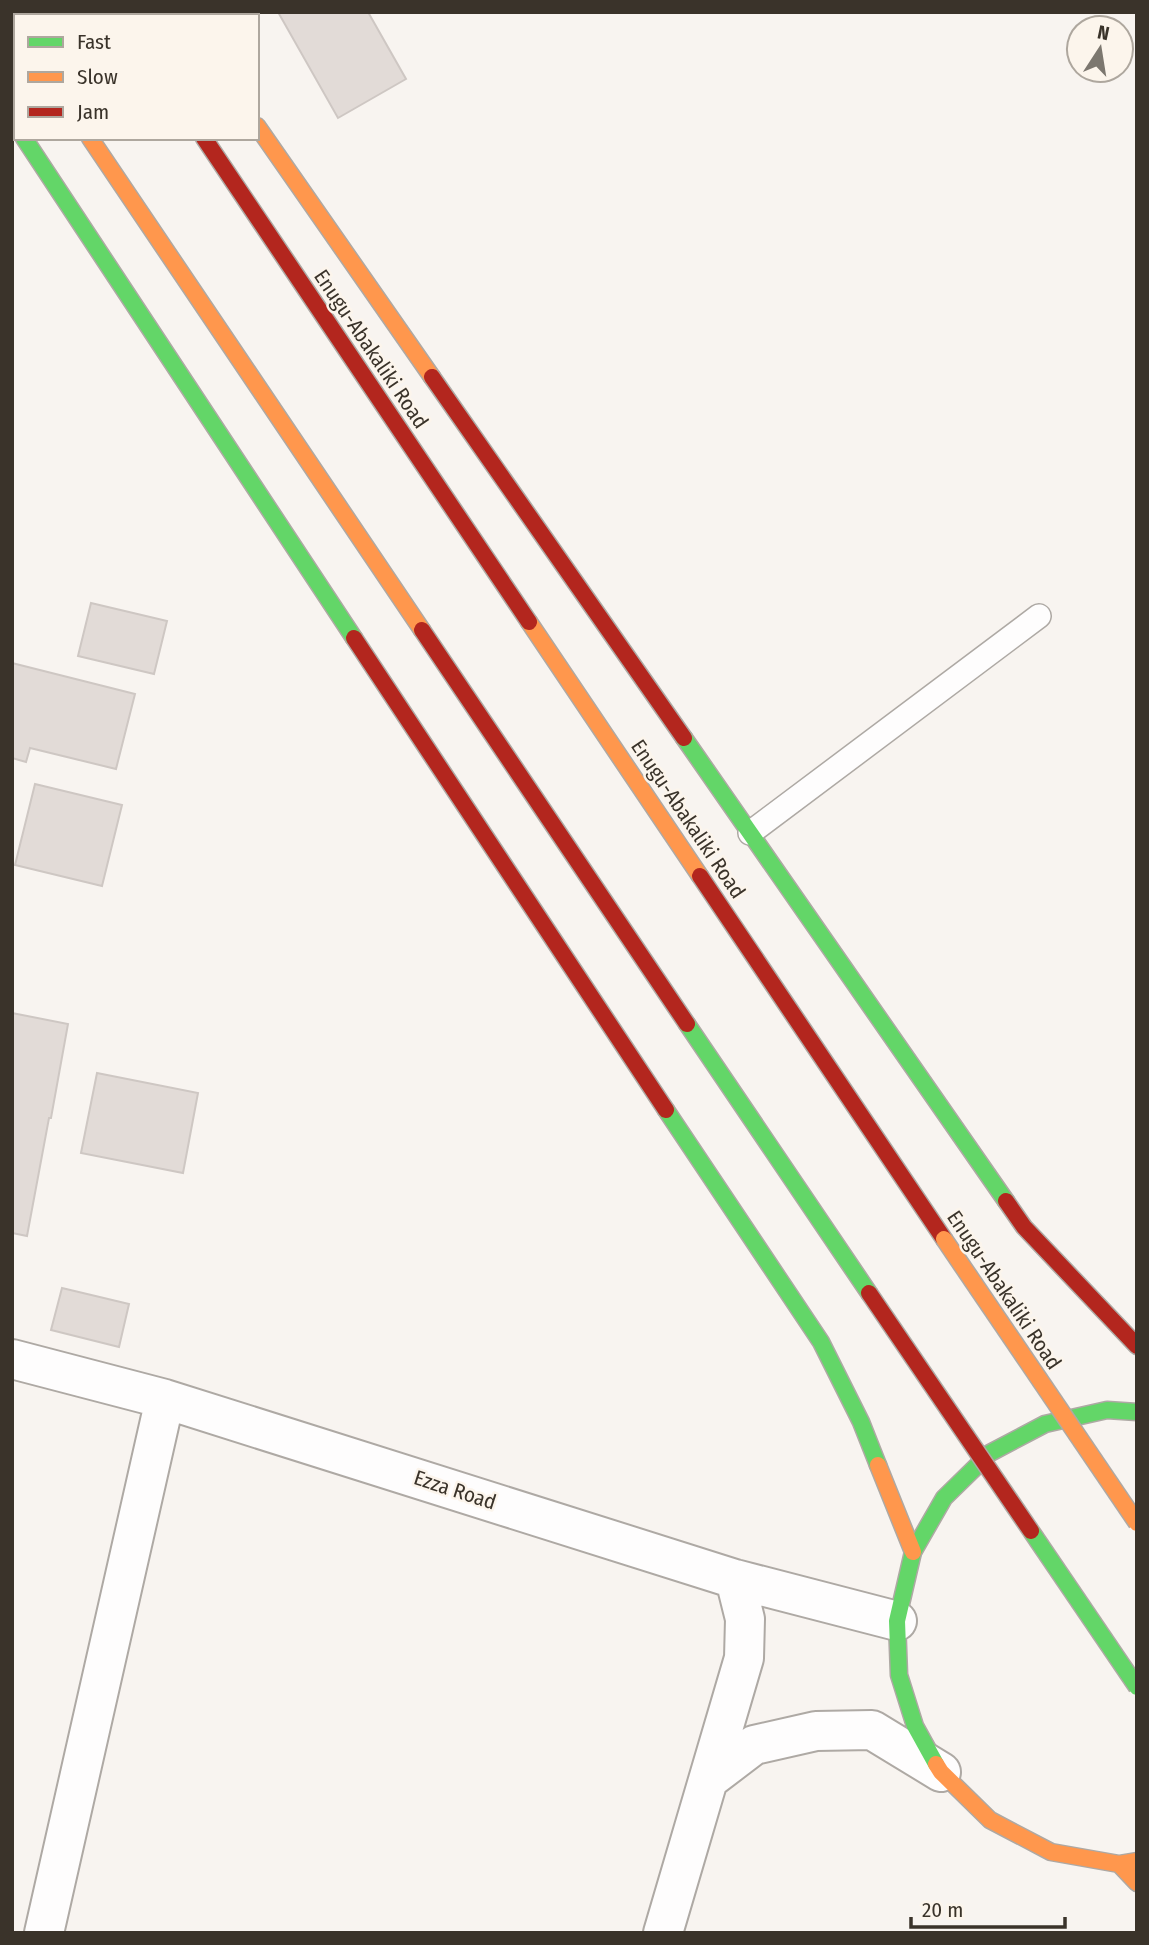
<svg xmlns="http://www.w3.org/2000/svg" width="1149" height="1945" viewBox="0 0 1149 1945" font-family="'Fira Sans Condensed',sans-serif">
<rect width="100%" height="100%" fill="#f8f4f0"/>
<path fill="#e2dbd7" stroke="#cec7c3" stroke-width="2" d="M278,12H368L406,79L338,118Z
M91,603L167,621L154,674L78,656Z
M12,663L135,694L116,769L30,748L26,762L12,758Z
M35,784L122,805L102,886L15,865Z
M12,1013L68,1024L51,1118H49L27,1236L12,1233Z
M97,1073L198,1093L183,1173L81,1153Z
M62,1288L129,1304L119,1347L51,1330Z"/>
<g fill="none" stroke-linecap="round" stroke-linejoin="round">
<g stroke="#aea9a4" stroke-width="26">
<path id="lane" d="M750,833L1039,616"/>
</g>
<g stroke="#aea9a4" stroke-width="42">
<path id="street" d="M12,1359L165,1399L735,1579L897,1621
M708,1780L754,1745L816,1731L872,1730L941,1772
M44,1933L165,1399
M663,1933L744,1658L745,1619L735,1579"/>
</g>
<g stroke="#aea9a4" stroke-width="19">
<path id="fast" d="M120,12L122,16
M12,23L16,28
M24,138L354,638
M684,738L1006,1201
M687,1024L869,1293
M666,1110L821,1342L861,1422L878,1465
M936,1764L915,1726L899,1675L897,1621L913,1552L944,1498L990,1453L1045,1424L1107,1410L1137,1412"/>
</g>
<g stroke="#aea9a4" stroke-width="19">
<path id="slow" d="M257,126L432,377
M90,138L422,630
M529,622L700,876
M878,1465L913,1552
M936,1764L941,1772L990,1820L1051,1852L1119,1864L1137,1861
M1119,1864L1137,1883"/>
</g>
<g stroke="#aea9a4" stroke-width="19">
<path id="jam" d="M177,12L180,16
M204,138L529,622
M432,377L684,738
M422,630L687,1024
M354,638L666,1110
M700,876L944,1239
M1006,1201L1024,1227L1137,1346"/>
</g>
<use href="#lane" stroke="#fefdfd" stroke-width="23"/>
<use href="#street" stroke="#fefdfd" stroke-width="38"/>
<use href="#fast" stroke="#63d668" stroke-width="16"/>
<use href="#slow" stroke="#ff974d" stroke-width="16"/>
<use href="#jam" stroke="#b3261e" stroke-width="16"/>
<g stroke="#aea9a4" stroke-width="19" stroke-linecap="butt">
<path id="fast-bridge" d="M1031,1531L1137,1687"/>
</g>
<g stroke="#aea9a4" stroke-width="19" stroke-linecap="butt">
<path id="slow-bridge" d="M944,1239L1137,1523"/>
</g>
<g stroke="#aea9a4" stroke-width="19" stroke-linecap="butt">
<path id="jam-bridge" d="M869,1293L1031,1531"/>
</g>
<use href="#fast-bridge" stroke="#63d668" stroke-width="16"/>
<use href="#slow-bridge" stroke="#ff974d" stroke-width="16"/>
<use href="#jam-bridge" stroke="#b3261e" stroke-width="16"/>
</g>
<g text-anchor="middle" dominant-baseline="central" stroke-width="5" stroke-linejoin="round" paint-order="stroke">
<g font-size="21" fill="#3a332a" stroke="#fcf5ec">
<text transform="translate(371 349) rotate(56)">Enugu-Abakaliki Road</text>
<text transform="translate(688 819) rotate(56)">Enugu-Abakaliki Road</text>
<text transform="translate(1004 1290) rotate(56)">Enugu-Abakaliki Road</text>
<text transform="translate(455 1490) rotate(18)">Ezza Road</text>
</g>
</g>
<rect width="1149" height="1945" fill="none" stroke="#3a332a" stroke-width="28"/>
<rect x="14" y="14" width="245" height="126" fill="#fcf5ec" stroke="#aea79e" stroke-width="2"/>
<rect x="28" y="37" width="35" height="10" fill="#63d668" stroke="#aea79e" stroke-width="2"/>
<text x="77" y="49" font-size="21" fill="#3a332a">Fast</text>
<rect x="28" y="72" width="35" height="10" fill="#ff974d" stroke="#aea79e" stroke-width="2"/>
<text x="77" y="84" font-size="21" fill="#3a332a">Slow</text>
<rect x="28" y="107" width="35" height="10" fill="#b3261e" stroke="#aea79e" stroke-width="2"/>
<text x="77" y="119" font-size="21" fill="#3a332a">Jam</text>
<g transform="translate(1100 49) rotate(12)"><circle r="33" fill="#fcf5ec" stroke="#aea79e" stroke-width="2"/>
<path d="M0-5L12 26L0 18L-12 26Z" fill="#7c776f"/>
<text y="-10" font-size="19" font-weight="bold" text-anchor="middle" fill="#3a332a">N</text>
</g>
<path d="M911 1917v10h154v-10" fill="none" stroke="#3a332a" stroke-width="3.5"/>
<text x="922" y="1917" font-size="21" fill="#3a332a" stroke="#fcf5ec" stroke-width="5" paint-order="stroke">20 m</text>
</svg>
